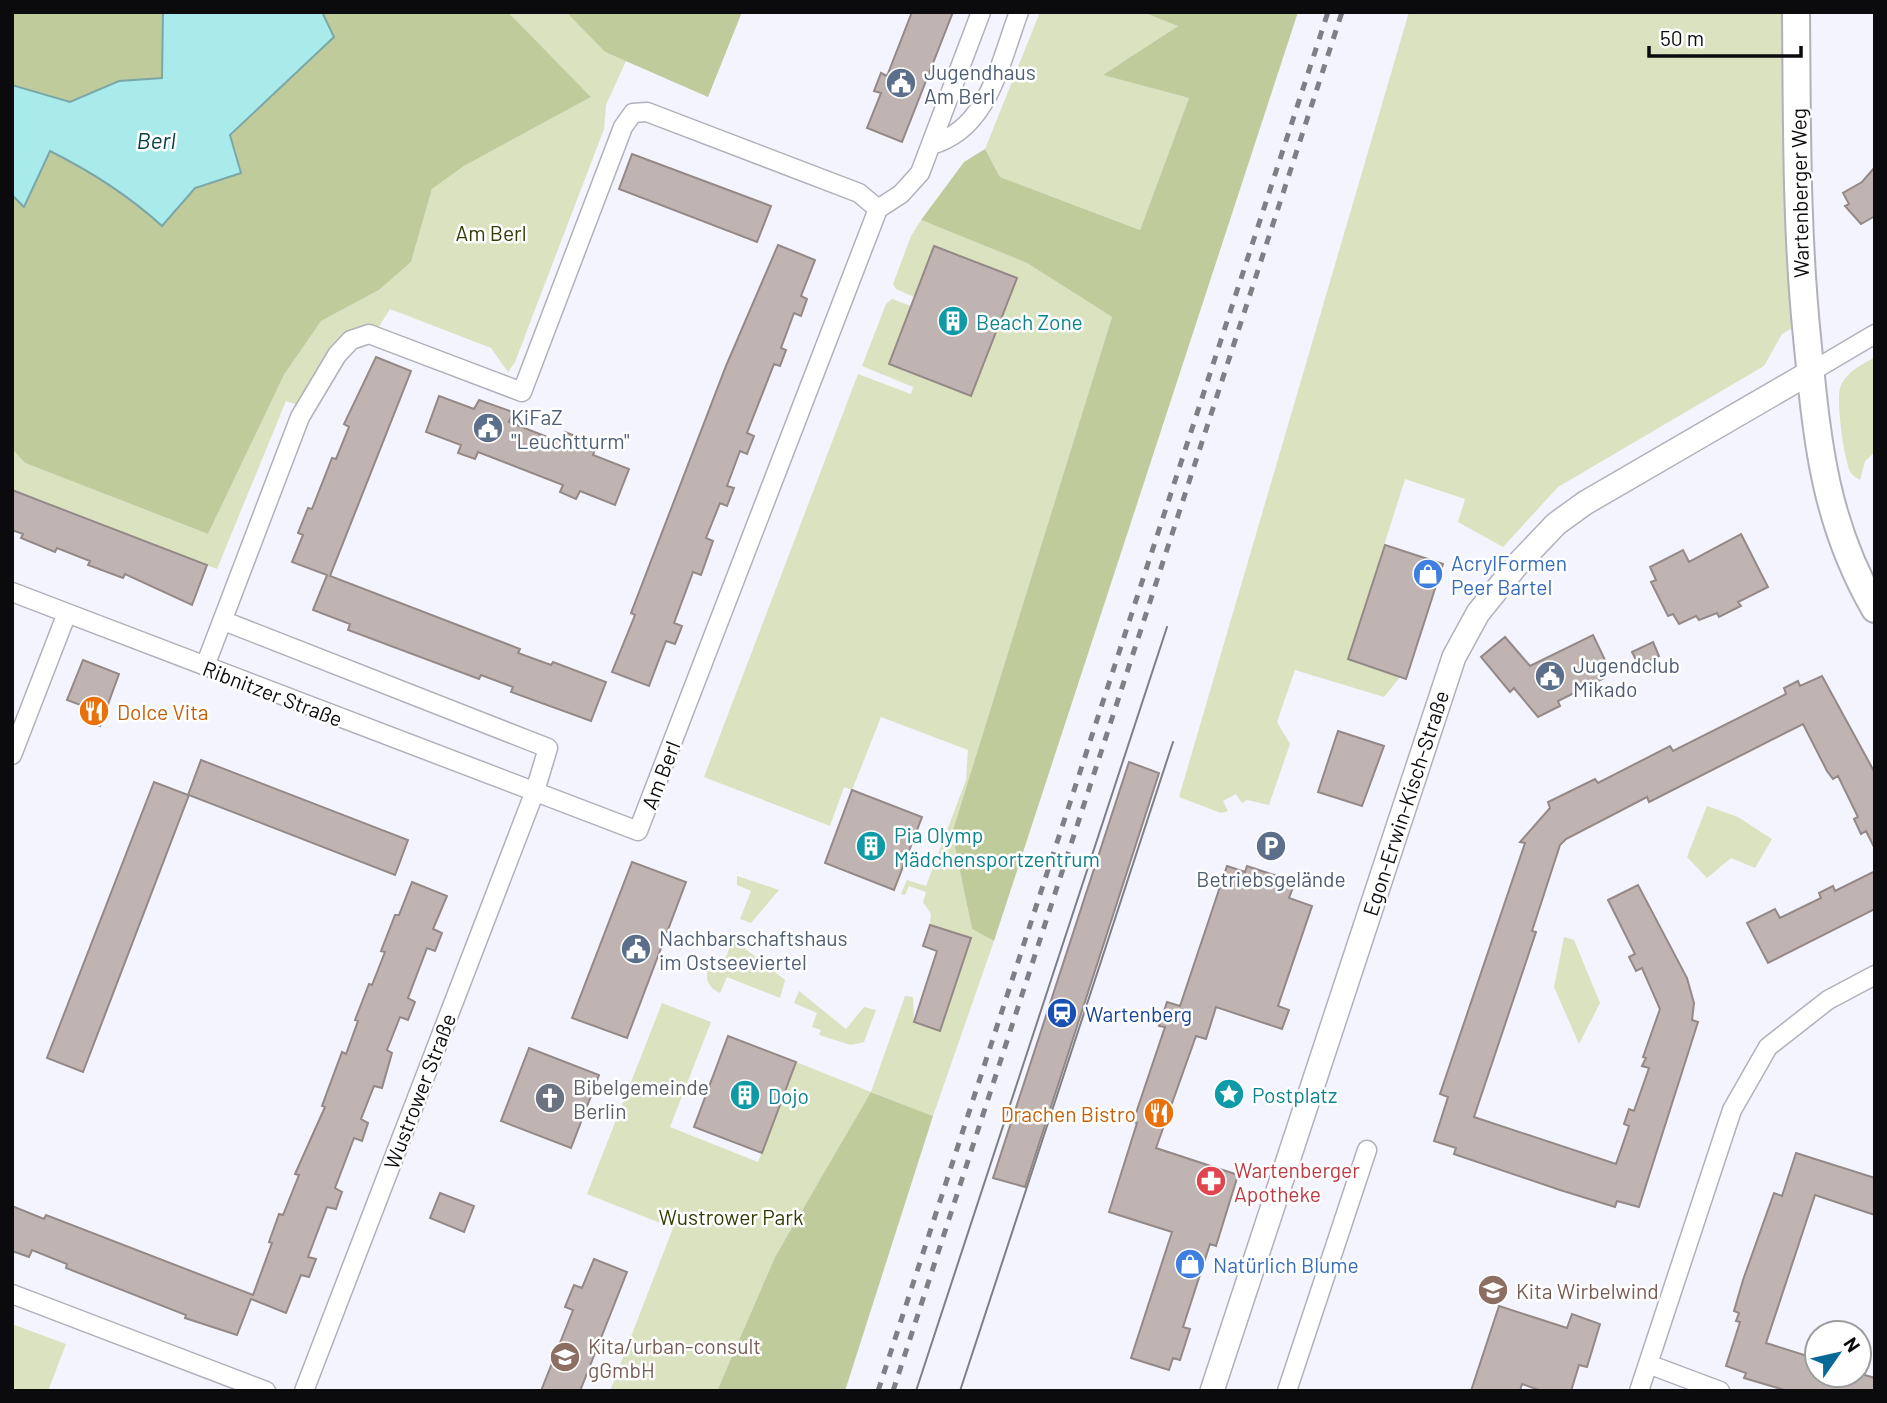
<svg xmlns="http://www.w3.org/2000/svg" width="1887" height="1403" viewBox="0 0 1887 1403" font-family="Barlow,sans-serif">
<rect width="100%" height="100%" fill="#f3f4fe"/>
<path fill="#dae2c0" d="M508,12H566L605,52L626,61L606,105L604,129L515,362L508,372L491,348L390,309L378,328H362L298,405L286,401L217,569L36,498L34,501L12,490V449L25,463L208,534L284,375L321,321L379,290L411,262L432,189L464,166L591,97Z
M1040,12H1143L1179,25L1104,75L1189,98L1140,230L1000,177L985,149Z
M1409,12H1786L1787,270L1792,328L1782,334L1764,366L1558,487L1503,547L1458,522L1465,499L1405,479L1348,659L1400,677L1384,697L1295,670L1277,722L1290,744L1269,805L1247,800L1242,803L1236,794L1223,801L1228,811L1221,813L1179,797Z
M921,220L1027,263L1112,317L952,833L972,929L994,941L933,1116L872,1092L775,1257L717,1391H610L673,1228L587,1194L662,1003L711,1022L670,1127L758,1162L796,1062L871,1092L905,996L913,997L914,1022L940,1031L971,938L930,925L931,914L923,902L926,892L909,886L905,895L901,894L907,880L926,886L966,780L968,750L881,717L852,790L844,787L830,826L704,777L858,374L911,394L913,387L862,366L886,304L892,299L911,306L889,364L972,395L1016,278L934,246L914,297L896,289L893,284L911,236Z
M1875,357V452L1865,461L1860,480C1857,478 1853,476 1851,473C1844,462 1835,396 1841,385C1849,370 1861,365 1875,357Z
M1707,806L1738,817L1772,839L1755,868L1731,858L1707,878L1687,857Z
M737,876L779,890L751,923L740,919L751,891L737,885Z
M1564,937L1574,940L1600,1003L1579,1044L1554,987Z
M733,939L785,980L780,998L727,977L720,993C705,986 705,976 710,962L722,967Z
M799,991L846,1029L864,1007L876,1010L864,1042L851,1045L819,1035L821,1030L812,1027L817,1013L794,1003Z
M12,1324L66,1344L48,1391H12Z"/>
<path fill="#c0cb9c" d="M12,12H508L591,97L464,166L432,189L411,262L379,290L321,321L284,375L208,534L25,463L12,449Z
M566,12H742L708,97L605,52Z
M1143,12H1298L994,941L972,929L952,833L1112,317L1027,263L921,220L964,162L985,149L1000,177L1140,230L1189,98L1103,75L1178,26Z
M871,1092L933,1116L845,1391H717L775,1257Z"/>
<path fill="#a9eaea" stroke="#7aa7a8" stroke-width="2" d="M163,12H322L334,37L230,135L241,173L195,188L162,226C127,194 92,172 50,151L24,207L12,195V85L70,102L119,81L162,78Z"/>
<path fill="#bfb4b1" stroke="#948987" stroke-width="2" d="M912,12H953L902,142L867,128L881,93L874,91L881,73L887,76Z
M632,154L771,206L757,242L619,189Z
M1875,167V216L1861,224L1845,206L1849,204L1843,193L1862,182Z
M778,245L815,260L801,296L807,299L801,316L794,313L781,348L786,350L780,366L774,364L747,433L754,436L747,454L740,451L727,486L734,488L727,506L720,503L706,538L713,541L701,575L693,572L674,623L682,626L675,644L666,641L649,686L612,672L635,615L631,613L726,366Z
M934,246L1017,278L971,396L889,364Z
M376,357L411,371L330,576L520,649L518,653L551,665L553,662L606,682L591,721L511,692L513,687L481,675L479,679L348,630L350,624L313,610L327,575L292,562L303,535L298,533L308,508L312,509L332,458L336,459L349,427L344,424Z
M439,396L474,409L479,400L513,412L509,422L560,442L565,432L597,444L593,455L629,469L615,505L580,491L576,499L560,492L563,485L478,452L475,459L458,453L461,445L426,432Z
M12,490L207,565L192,605L125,574L123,578L88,565L90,561L57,548L55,552L21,538L23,534L12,530Z
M1741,534L1768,587L1738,602L1741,606L1719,617L1717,613L1699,620L1696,616L1679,624L1673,614L1668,616L1651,582L1656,580L1650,567L1683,550L1689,562Z
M1385,545L1443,564L1406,679L1348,659Z
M1593,635L1606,662L1599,666L1604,678L1558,701L1560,706L1538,717L1514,688L1510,692L1481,657L1505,637L1530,666Z
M1653,642L1659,656L1639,666L1632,652Z
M83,660L119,674L100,726L82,719L86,707L67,700Z
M1822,676L1875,773V849L1866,831L1861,834L1854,819L1858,817L1838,776L1833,779L1827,771L1803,724L1649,802L1647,797L1566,839L1560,845L1532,931L1536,932L1474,1117L1616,1164L1629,1126L1624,1124L1629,1109L1634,1111L1649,1068L1642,1066L1646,1058L1643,1057L1660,1009L1642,968L1636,971L1629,957L1635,954L1608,900L1638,885L1687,978L1694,1003L1692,1020L1698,1022L1639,1207L1617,1201L1615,1207L1560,1190L1454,1154L1456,1148L1434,1141L1448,1097L1440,1094L1525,843L1520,842L1550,808L1548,802L1595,779L1598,783L1670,746L1673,751L1786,694L1784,688L1798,681L1800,686Z
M1338,731L1384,746L1362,806L1318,792Z
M201,760L408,840L395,875L189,795L83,1072L47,1058L154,782L188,795Z
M1129,762L1159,773L1025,1187L993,1178Z
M852,790L922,817L894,890L825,863Z
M632,862L686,882L627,1038L572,1018Z
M1227,866L1245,872L1247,866L1295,882L1289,898L1312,906L1278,1006L1289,1010L1282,1029L1216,1007L1206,1039L1196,1036L1156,1148L1238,1175L1216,1246L1210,1244L1183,1327L1190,1329L1180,1360L1173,1358L1169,1370L1131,1358L1172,1232L1109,1212L1137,1123L1133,1122L1165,1027L1159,1026L1167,1002L1180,1006Z
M1875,871V909L1768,963L1747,923L1775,909L1780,918L1821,898L1819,893L1833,886L1835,891Z
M412,882L447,896L433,929L442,933L435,951L427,948L408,998L415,1002L408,1020L400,1017L387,1050L392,1053L382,1088L374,1086L361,1119L368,1123L362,1141L354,1138L335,1188L342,1192L336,1209L327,1207L308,1257L316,1259L309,1277L301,1275L286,1313L251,1299L237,1335L185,1318L186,1315L66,1268L67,1264L32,1250L29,1257L12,1251V1206L44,1219L46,1215L253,1295L272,1243L269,1242L279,1214L283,1215L299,1175L295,1174L325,1107L322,1106L342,1052L346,1054L358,1021L355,1020L369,984L372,985L385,952L381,951L395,915H399Z
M930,925L971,938L940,1031L914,1022L937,951L923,946Z
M728,1036L796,1062L762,1153L694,1127Z
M529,1048L599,1075L571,1148L501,1121Z
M1796,1153L1875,1178V1215L1815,1195L1766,1343L1817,1359V1375H1865L1875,1378V1391H1788L1744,1378L1746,1373L1726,1366L1740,1322L1736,1321L1739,1313L1734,1311L1743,1280L1774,1193L1782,1196Z
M440,1193L474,1206L464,1232L430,1218Z
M594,1259L627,1272L580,1391H541L573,1310L565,1307L574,1285L582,1288Z
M1499,1306L1567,1328L1572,1314L1600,1324L1587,1367L1579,1365L1571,1391H1542L1522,1384L1520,1391H1471Z"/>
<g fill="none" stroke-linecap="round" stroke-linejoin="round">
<g stroke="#b0b1ba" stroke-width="21">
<path id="minor" d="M931,145C989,129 1000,62 1019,12
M1809,373L1875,334
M12,592L638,831L878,209L901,194L920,173L981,12
M224,621L548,748L535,791L304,1391
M205,666L300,417L337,355L351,340L369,334L522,392L623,127L633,113L647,112L859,193L878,209
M12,755L67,613
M12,1294L266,1391
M1648,1364L1720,1391
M1287,1391L1367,1150
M1639,1391L1732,1110L1768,1047L1828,1000L1875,975"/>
</g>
<g stroke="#b0b1ba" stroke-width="26">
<path id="tertiary" d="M1212,1391L1454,657L1478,613L1516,566L1556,524L1585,503L1809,373"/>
</g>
<g stroke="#b0b1ba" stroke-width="30">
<path id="secondary" d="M1796,12C1797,121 1796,229 1807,337C1817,437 1823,519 1875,609"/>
</g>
<use href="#minor" stroke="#fff" stroke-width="18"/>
<use href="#tertiary" stroke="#fff" stroke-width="23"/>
<use href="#secondary" stroke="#fff" stroke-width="26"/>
<path stroke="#7f8086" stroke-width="2" d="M916,1391L1167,627
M960,1391L1173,742"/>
<path stroke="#7f8086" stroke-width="5" stroke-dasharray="9 9" stroke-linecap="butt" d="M878,1391L1328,12
M893,1391L1342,12"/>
</g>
<defs>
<g id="civic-disc" transform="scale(1.575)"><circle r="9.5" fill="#5c6f8a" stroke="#fff"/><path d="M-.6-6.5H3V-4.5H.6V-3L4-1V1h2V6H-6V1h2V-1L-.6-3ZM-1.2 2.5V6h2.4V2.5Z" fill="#fff"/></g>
<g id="building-disc" transform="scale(1.575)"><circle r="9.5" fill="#0f9aa8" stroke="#fff"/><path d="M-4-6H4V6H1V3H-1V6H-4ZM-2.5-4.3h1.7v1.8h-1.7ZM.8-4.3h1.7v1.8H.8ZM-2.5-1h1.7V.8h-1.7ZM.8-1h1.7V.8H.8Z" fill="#fff"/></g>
<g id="shop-disc" transform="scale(1.575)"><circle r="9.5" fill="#3f7fe0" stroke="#fff"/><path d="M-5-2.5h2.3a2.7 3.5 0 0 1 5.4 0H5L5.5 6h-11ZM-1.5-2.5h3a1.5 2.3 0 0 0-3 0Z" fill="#fff"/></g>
<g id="restaurant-disc" transform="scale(1.575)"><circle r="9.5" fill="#e8710a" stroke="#fff"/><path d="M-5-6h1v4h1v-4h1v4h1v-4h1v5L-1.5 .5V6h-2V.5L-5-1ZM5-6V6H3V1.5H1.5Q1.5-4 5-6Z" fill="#fff"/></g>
<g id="parking-disc" transform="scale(1.575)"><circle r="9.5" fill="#5c6f8a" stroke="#fff"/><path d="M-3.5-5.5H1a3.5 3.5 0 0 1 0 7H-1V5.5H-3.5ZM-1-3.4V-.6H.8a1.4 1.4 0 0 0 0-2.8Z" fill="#fff"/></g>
<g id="station-disc" transform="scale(1.575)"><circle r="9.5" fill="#1a4fb4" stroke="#fff"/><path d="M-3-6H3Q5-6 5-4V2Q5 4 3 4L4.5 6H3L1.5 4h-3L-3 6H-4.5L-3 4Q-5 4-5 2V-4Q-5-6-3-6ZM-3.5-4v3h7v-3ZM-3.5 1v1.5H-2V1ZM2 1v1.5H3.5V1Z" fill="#fff"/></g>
<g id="sight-disc" transform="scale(1.575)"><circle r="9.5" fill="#0f9aa8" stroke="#fff"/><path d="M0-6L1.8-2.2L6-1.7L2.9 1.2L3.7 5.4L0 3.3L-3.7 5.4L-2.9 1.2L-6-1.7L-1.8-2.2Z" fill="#fff"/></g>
<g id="church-disc" transform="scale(1.575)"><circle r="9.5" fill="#6b7280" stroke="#fff"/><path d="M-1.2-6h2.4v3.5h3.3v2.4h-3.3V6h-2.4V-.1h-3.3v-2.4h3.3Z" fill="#fff"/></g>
<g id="pharmacy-disc" transform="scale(1.575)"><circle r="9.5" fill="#e0444e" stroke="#fff"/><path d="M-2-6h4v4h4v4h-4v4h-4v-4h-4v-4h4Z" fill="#fff"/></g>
<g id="school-disc" transform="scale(1.575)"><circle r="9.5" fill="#8d6e63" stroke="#fff"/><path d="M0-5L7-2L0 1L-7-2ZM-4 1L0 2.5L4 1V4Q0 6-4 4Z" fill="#fff"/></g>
</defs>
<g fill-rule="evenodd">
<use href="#civic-disc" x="901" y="83"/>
<use href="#building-disc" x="953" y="321"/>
<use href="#civic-disc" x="488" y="428"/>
<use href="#shop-disc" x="1428" y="574"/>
<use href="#civic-disc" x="1550" y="676"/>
<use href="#restaurant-disc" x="94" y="711"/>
<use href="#building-disc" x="871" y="846"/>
<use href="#parking-disc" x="1271" y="846"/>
<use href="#civic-disc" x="636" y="949"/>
<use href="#station-disc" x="1062" y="1013"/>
<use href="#sight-disc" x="1229" y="1094"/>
<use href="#building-disc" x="745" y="1095"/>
<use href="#church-disc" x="550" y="1098"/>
<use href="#restaurant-disc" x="1159" y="1113"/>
<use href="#pharmacy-disc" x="1211" y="1181"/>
<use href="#shop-disc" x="1190" y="1264"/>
<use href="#school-disc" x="1493" y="1290"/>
<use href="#school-disc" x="565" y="1357"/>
</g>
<g text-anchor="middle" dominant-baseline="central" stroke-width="5" stroke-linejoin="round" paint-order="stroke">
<g font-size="21" fill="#4e5e75" stroke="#fff" text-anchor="start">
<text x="924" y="71">Jugendhaus<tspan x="924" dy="24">Am Berl</tspan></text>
<text x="511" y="416">KiFaZ<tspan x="511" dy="24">"Leuchtturm"</tspan></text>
<text x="1573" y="664">Jugendclub<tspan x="1573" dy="24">Mikado</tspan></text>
<text x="1271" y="878" text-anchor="middle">Betriebsgelände</text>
<text x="659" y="937">Nachbarschaftshaus<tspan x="659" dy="24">im Ostseeviertel</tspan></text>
</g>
<g font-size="21" fill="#0b0b0e" stroke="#fff">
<text transform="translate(1799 193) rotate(-91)">Wartenberger Weg</text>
<text transform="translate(273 693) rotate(21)">Ribnitzer Straße</text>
<text transform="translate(660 775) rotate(-69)">Am Berl</text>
<text transform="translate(1405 803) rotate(-72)">Egon-Erwin-Kisch-Straße</text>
<text transform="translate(419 1091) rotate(-69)">Wustrower Straße</text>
</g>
<g font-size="21" fill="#343c04" stroke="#fff">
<text x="491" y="232">Am Berl</text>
<text x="731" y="1216">Wustrower Park</text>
</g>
<g font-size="21" fill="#0d838f" stroke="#fff" text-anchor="start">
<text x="976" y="321">Beach Zone</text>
<text x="894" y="834">Pia Olymp<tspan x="894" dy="24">Mädchensportzentrum</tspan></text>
<text x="1252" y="1094">Postplatz</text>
<text x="768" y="1095">Dojo</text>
</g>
<g font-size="21" fill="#366cbe" stroke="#fff" text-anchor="start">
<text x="1451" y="562">AcrylFormen<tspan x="1451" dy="24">Peer Bartel</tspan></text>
<text x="1213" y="1264">Natürlich Blume</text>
</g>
<g font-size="21" fill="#c56008" stroke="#fff" text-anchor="start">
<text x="117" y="711">Dolce Vita</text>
<text x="1136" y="1113" text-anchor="end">Drachen Bistro</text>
</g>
<g font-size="21" fill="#164399" stroke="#fff" text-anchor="start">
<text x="1085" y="1013">Wartenberg</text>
</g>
<g font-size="21" fill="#5b616d" stroke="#fff" text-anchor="start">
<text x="573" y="1086">Bibelgemeinde<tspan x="573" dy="24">Berlin</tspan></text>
</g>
<g font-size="21" fill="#be3a42" stroke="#fff" text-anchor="start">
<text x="1234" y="1169">Wartenberger<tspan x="1234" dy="24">Apotheke</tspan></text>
</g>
<g font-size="21" fill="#785e54" stroke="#fff" text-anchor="start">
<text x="1516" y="1290">Kita Wirbelwind</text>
<text x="588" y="1345">Kita/urban-consult<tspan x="588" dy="24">gGmbH</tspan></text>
</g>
<g font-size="23" font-style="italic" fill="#054344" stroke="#fff">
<text x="156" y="140">Berl</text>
</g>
</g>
<rect width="1887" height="1403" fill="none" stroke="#0b0b0e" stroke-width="28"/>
<g transform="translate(1838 1354) rotate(56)"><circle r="33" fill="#ffffff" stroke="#9d9d9f" stroke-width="2"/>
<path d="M0-5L12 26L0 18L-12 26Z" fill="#076998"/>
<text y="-10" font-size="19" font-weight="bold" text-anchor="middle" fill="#0b0b0e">N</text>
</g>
<path d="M1649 46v10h152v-10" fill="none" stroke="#0b0b0e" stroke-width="3.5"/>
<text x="1660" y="46" font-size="21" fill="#0b0b0e" stroke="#ffffff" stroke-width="5" paint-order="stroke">50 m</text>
</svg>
